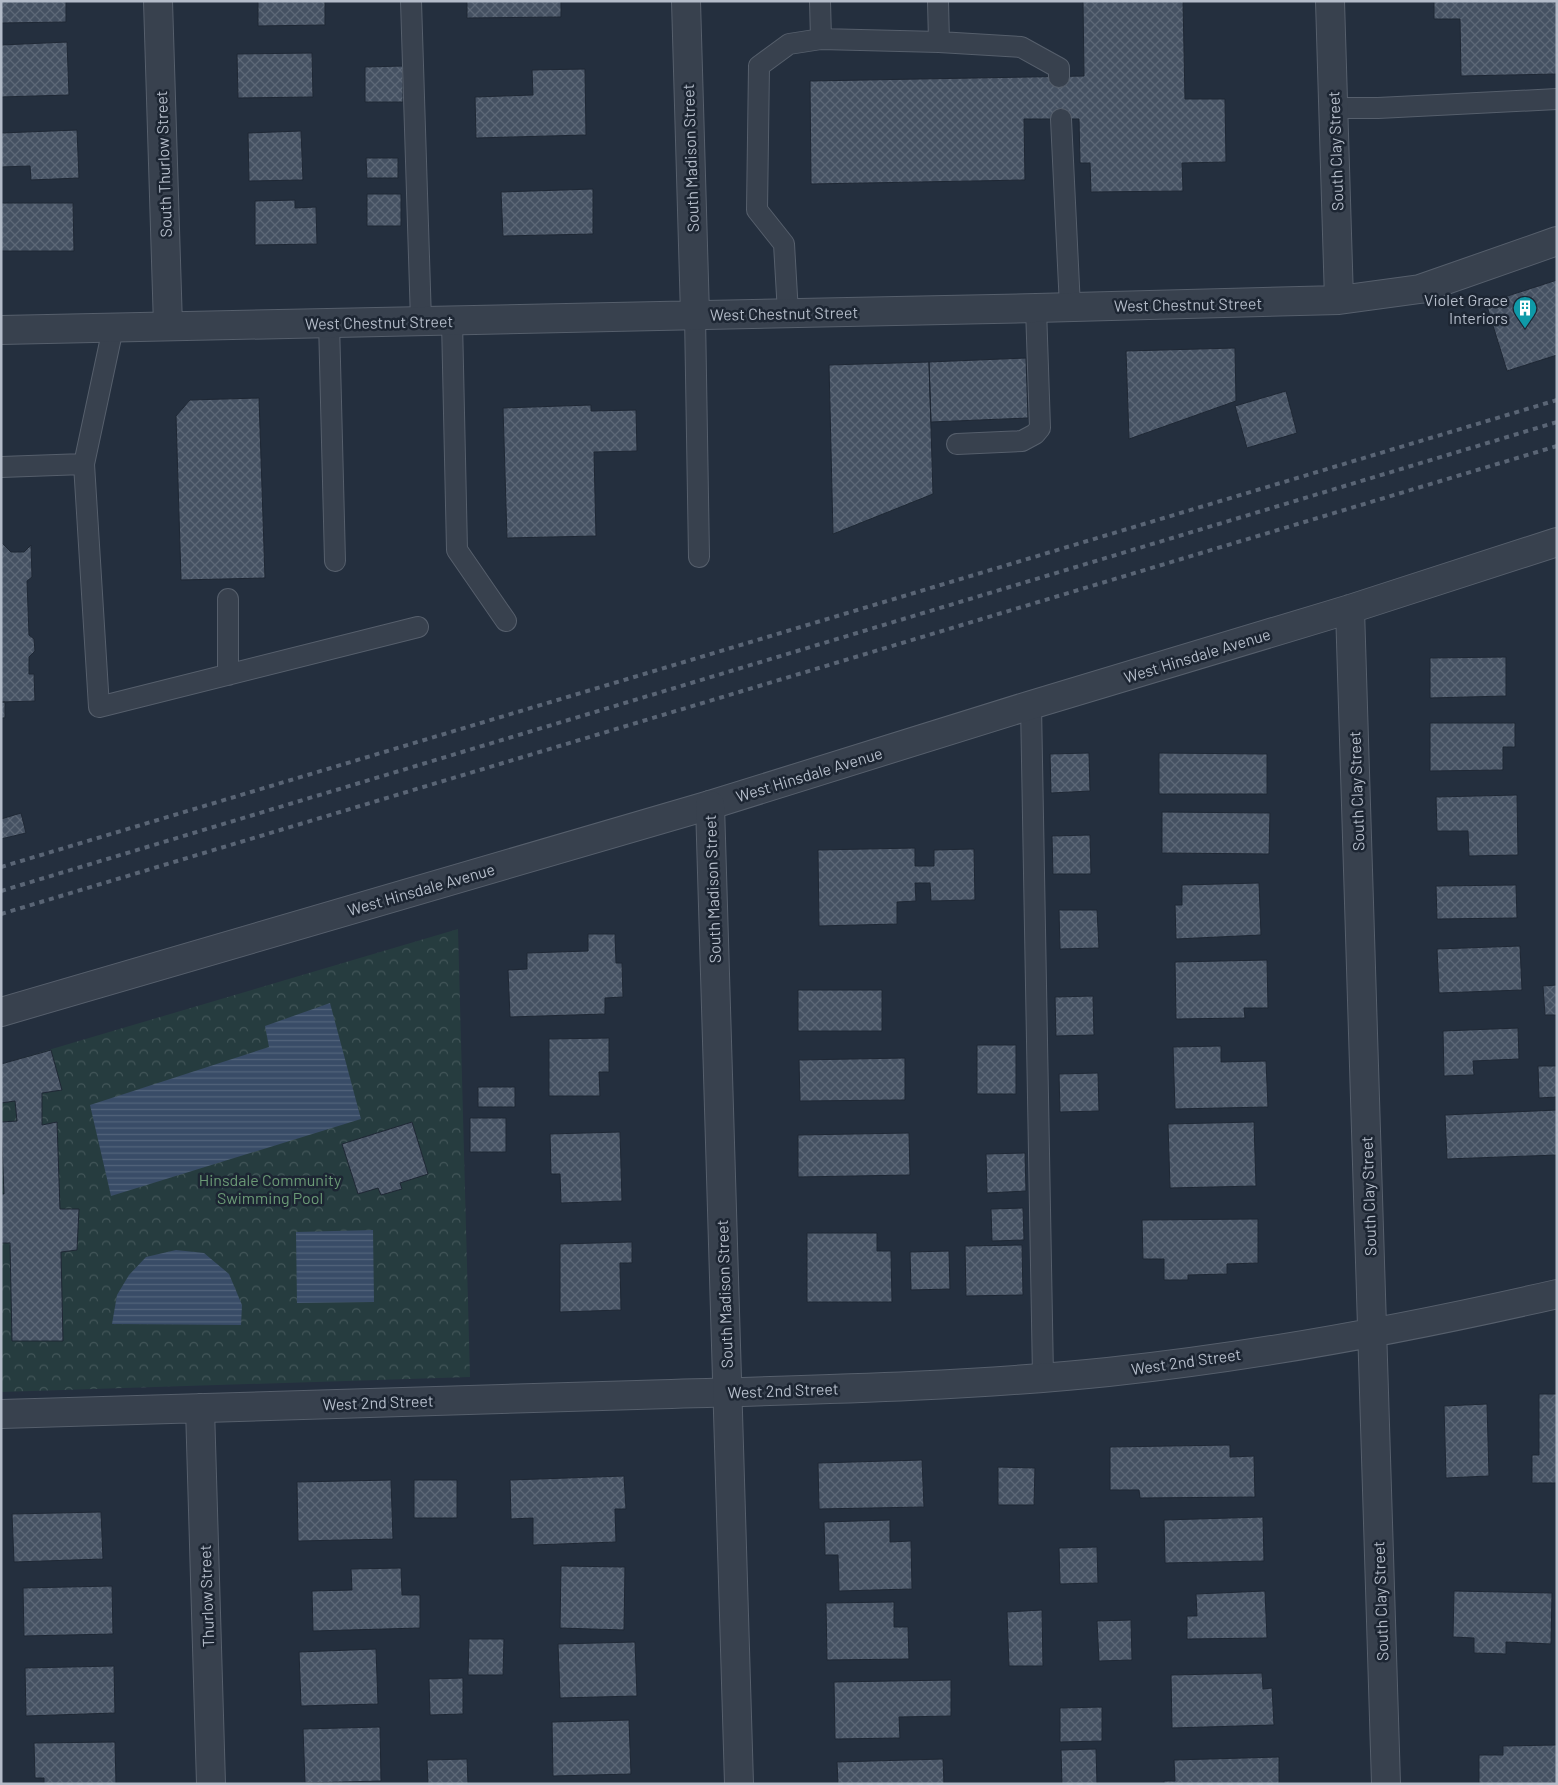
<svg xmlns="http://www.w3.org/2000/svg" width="1558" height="1785" viewBox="0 0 1558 1785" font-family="Barlow,sans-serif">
<defs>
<pattern id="park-crowns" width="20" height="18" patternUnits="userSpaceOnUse" patternTransform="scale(1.25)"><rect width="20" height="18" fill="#263c3f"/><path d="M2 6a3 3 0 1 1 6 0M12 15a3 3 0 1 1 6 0" fill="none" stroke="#435659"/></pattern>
<pattern id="water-rules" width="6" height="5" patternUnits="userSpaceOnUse" patternTransform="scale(1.25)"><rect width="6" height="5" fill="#394c67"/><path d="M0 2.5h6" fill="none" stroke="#53647b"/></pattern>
<pattern id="building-cross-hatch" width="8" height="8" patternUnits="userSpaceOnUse" patternTransform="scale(1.25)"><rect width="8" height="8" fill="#455162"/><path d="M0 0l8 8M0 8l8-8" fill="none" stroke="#5d6877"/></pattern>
</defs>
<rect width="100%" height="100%" fill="#242f3e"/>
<path fill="url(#park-crowns)" d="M458,929L470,1377L1,1392V1064Z"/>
<path fill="url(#water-rules)" d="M330,1003L361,1119L111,1196L90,1105L269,1047L265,1026Z
M373,1230L374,1302L297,1303L296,1232Z
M176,1250L204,1253L229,1274L242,1305L241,1325L112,1324L117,1295L129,1275L146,1257Z"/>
<path fill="url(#building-cross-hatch)" stroke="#1f2835" d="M1,1H66V22L1,23Z
M258,1H325V25L258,26Z
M467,1H561V17L467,18Z
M1083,1H1183L1185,99H1225L1226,162L1182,163L1183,191L1091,192L1090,163H1080L1079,119H1024L1025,180L811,184L810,81L1084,76Z
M1434,1H1557V74L1461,76L1460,19H1434Z
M67,42L69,95L1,97V45Z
M312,53L313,97L238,98L237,54Z
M403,66V102H365V67Z
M585,69L586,135L476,138L475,97L533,95L532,70Z
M77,130L79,178L31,180L30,166L1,167V133Z
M301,131L303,180L249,181L248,133Z
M366,158H398V178H367Z
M593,189V234L503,236L501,192Z
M367,194H401V226H367Z
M295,200V208L316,207L317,244L255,245V201Z
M1,203H73L74,251H1Z
M1557,280V355L1507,371L1486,303Z
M1235,348L1236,401L1129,439L1126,351Z
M1026,358L1028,418L931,422L929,362Z
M929,362L933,494L833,534L829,365Z
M1286,391L1297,433L1247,448L1235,406Z
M259,398L265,578L181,580L176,416L190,400Z
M591,405V411L636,410L637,451L594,452L596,536L507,538L503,408Z
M1,542L11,552H24L31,545L32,577L27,581L29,635L34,639L35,651L29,657V674H34L35,701L1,702Z
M1506,657V696L1430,698V658Z
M1,702H5V718H1Z
M1430,723H1515V747H1503V770L1430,771Z
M1089,753L1090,791L1051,793L1050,754Z
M1159,753L1267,754V794H1159Z
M1517,795L1518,855L1469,856L1468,831H1437L1436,797Z
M1162,812L1270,813L1269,854L1162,853Z
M21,813L26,833L1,839V819Z
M1090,835L1091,874H1053L1052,836Z
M915,848V866H934V850L974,849L975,900L931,901L930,883H915L916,901L897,902V924L819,926L818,850Z
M1259,883L1261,935L1176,939L1175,905H1182V885Z
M1516,885L1517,918L1437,919L1436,886Z
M1059,910H1097L1099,948L1060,949Z
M588,934H615L616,963H622L623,997L605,998V1014L510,1017L508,970L527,969V953L588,951Z
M1520,946L1522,990L1439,993L1437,949Z
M1267,960L1268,1008H1244L1245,1018L1176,1019L1175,962Z
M1557,985V1015H1545L1543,986Z
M798,990H882V1031H798Z
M1093,996L1094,1035L1056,1036L1055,997Z
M1518,1028L1519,1059L1473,1061L1474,1075L1444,1076L1443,1031Z
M609,1038V1072H599L600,1096H549V1039Z
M977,1045H1016V1094H977Z
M1221,1046V1062L1266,1061L1268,1107L1175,1109L1173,1047Z
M51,1050L62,1090L42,1093V1125L57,1122L60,1209H79L77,1250L61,1252L63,1341H12L10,1243H1V1194H4L1,1122L17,1121L15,1101L1,1103V1064Z
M905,1058V1100L800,1101L799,1060Z
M1538,1066H1557V1097L1539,1098Z
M1098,1073L1099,1111L1060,1112L1059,1074Z
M478,1087H515V1107H478Z
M1557,1110V1155L1447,1159L1445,1115Z
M470,1118H506V1152H470Z
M412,1122L428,1174L400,1183L402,1189L381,1195L378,1188L358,1194L342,1144Z
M1254,1122L1256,1186L1170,1188L1168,1124Z
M620,1132L622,1201L561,1203L560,1174H551L550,1134Z
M909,1133L910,1175L798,1177V1135Z
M1025,1153L1026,1191L987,1193L986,1154Z
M1023,1208L1024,1240L992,1241L991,1209Z
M1258,1219V1263L1227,1264V1274L1188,1275V1280H1164V1259H1143L1142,1220Z
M807,1233H877V1251H891L892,1302H807Z
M632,1242V1263H620L621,1310L560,1312V1244Z
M1022,1245L1023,1295L966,1296L965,1246Z
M949,1251L950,1289L911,1290L910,1252Z
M1539,1394H1557V1483H1532V1455H1539Z
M1487,1404L1489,1476L1446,1478L1444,1406Z
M1230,1445V1457L1254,1456L1255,1497L1140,1498L1139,1490H1110V1447Z
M922,1460L924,1507L819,1509L818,1463Z
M998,1467L1035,1468L1034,1505H998Z
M624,1476L626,1509H615L616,1542L533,1545V1518L511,1519L510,1480Z
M391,1480L393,1539L298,1541L297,1482Z
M414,1480H457V1518H414Z
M101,1512L103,1559L14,1562L12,1514Z
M1263,1517L1264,1561L1165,1563L1164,1520Z
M890,1520V1542L911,1541L912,1589L839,1591L838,1555H825L824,1522Z
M1097,1547L1098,1583L1060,1584L1059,1548Z
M561,1566L625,1567L624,1630L560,1628Z
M401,1568L402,1595H420V1628L313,1631L312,1591L352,1590L351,1569Z
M112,1586L113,1634L24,1636L23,1588Z
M1265,1591L1267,1638L1187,1639V1616H1197L1196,1594Z
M1454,1591L1552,1593L1551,1644L1506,1642V1654L1474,1653V1638L1453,1637Z
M894,1602V1627H908L909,1659L827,1660L826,1603Z
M1042,1610L1043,1666H1009L1007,1612Z
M1131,1620L1132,1660L1099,1661L1097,1621Z
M469,1639H504L503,1675H468Z
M635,1642L637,1696L560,1698L558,1644Z
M376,1649L378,1704L301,1706L299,1652Z
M114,1666L115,1713L26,1716L25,1668Z
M1262,1673L1263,1689L1272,1688L1274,1725L1172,1728L1171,1675Z
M463,1678V1714L430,1715L429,1679Z
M951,1680V1716L899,1717L900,1738L835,1739L834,1682Z
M1102,1707V1741L1060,1742V1708Z
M629,1720L631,1774L553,1776L552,1722Z
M380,1727L381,1781L305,1783L303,1729Z
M115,1742L116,1784H44V1778H35L34,1743Z
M1557,1745V1784H1479V1755H1503V1746Z
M1096,1749L1097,1784H1062L1061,1750Z
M1279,1757V1784H1164V1781H1175L1174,1760Z
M467,1759L468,1784H428L427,1760Z
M943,1759L944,1784H838L837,1762Z"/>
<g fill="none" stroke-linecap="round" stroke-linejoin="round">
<g stroke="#565f6c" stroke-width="22">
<path id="service" d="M411,1L421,321
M820,1L821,39
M938,1L939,42
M1333,108H1378L1557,99
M1061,119L1070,307
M788,313L784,244L757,210L759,66L789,44L821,39L939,42L1021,47L1059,68V77
M695,315L699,557
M452,321L457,550L506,621
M329,322L335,561
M113,328L84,464L99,707L418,627
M957,444L1022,441L1035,434L1040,428L1036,308
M1,467L84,464
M228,599V675
M1031,705L1043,1377"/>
</g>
<g stroke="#565f6c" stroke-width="30">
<path id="minor" d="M158,1L168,326
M686,1L695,315
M1330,1L1339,300
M1,330L1036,308L1339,300L1420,289L1557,241
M1350,609L1386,1784
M1,1012L710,805L1031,705L1350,609L1557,542
M200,1408L211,1784
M1,1414C213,1407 425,1401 637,1395C794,1390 952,1388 1108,1372C1259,1356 1409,1328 1557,1294"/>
</g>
<g stroke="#565f6c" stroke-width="30">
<path id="tertiary" d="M710,805L739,1784"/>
</g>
<use href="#service" stroke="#38414e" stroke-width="20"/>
<use href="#minor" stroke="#38414e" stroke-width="28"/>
<use href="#tertiary" stroke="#38414e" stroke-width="28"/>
<path stroke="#5a6575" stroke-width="4" stroke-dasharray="5 5" stroke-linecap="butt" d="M1,867L1557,400
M1,891L1557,422
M1,914L1557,446"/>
</g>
<defs>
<g id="building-pin" transform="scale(1.25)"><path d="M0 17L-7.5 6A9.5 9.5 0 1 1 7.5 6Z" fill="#0f9aa8" stroke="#1d2633"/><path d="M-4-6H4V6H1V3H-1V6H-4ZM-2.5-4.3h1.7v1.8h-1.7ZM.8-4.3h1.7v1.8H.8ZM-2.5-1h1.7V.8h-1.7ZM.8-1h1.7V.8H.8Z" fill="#fff"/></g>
</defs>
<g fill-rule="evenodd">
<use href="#building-pin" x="1525" y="308"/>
</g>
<g text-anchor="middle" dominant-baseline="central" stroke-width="5" stroke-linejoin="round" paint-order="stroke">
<g font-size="16" fill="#b4bcc9" stroke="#1d2633">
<text transform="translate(1335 151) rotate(-92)">South Clay Street</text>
<text transform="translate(690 158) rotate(-92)">South Madison Street</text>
<text transform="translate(163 164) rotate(-92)">South Thurlow Street</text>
<text transform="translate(1188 304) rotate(-1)">West Chestnut Street</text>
<text transform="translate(784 313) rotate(-1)">West Chestnut Street</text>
<text transform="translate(379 322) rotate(-1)">West Chestnut Street</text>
<text transform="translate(1197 655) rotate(-17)">West Hinsdale Avenue</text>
<text transform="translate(809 774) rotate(-17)">West Hinsdale Avenue</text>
<text transform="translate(1356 791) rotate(-92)">South Clay Street</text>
<text transform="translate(421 889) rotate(-16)">West Hinsdale Avenue</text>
<text transform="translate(712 889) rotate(-92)">South Madison Street</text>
<text transform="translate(1368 1196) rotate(-92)">South Clay Street</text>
<text transform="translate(724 1294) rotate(-92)">South Madison Street</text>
<text transform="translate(1186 1361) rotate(-8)">West 2nd Street</text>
<text transform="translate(783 1390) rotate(-2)">West 2nd Street</text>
<text transform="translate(378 1402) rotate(-2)">West 2nd Street</text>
<text transform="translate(206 1596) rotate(-92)">Thurlow Street</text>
<text transform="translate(1380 1601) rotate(-92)">South Clay Street</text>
</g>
<g font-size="16" fill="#b4bcc9" stroke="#1d2633" text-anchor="end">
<text x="1508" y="299">Violet Grace<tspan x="1508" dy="18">Interiors</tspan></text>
</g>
<g font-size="16" fill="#6b9a76" stroke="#1d2633">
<text x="270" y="1179">Hinsdale Community<tspan x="270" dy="18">Swimming Pool</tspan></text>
</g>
</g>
<rect width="1558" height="1785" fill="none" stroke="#b4bcc9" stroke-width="5"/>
</svg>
